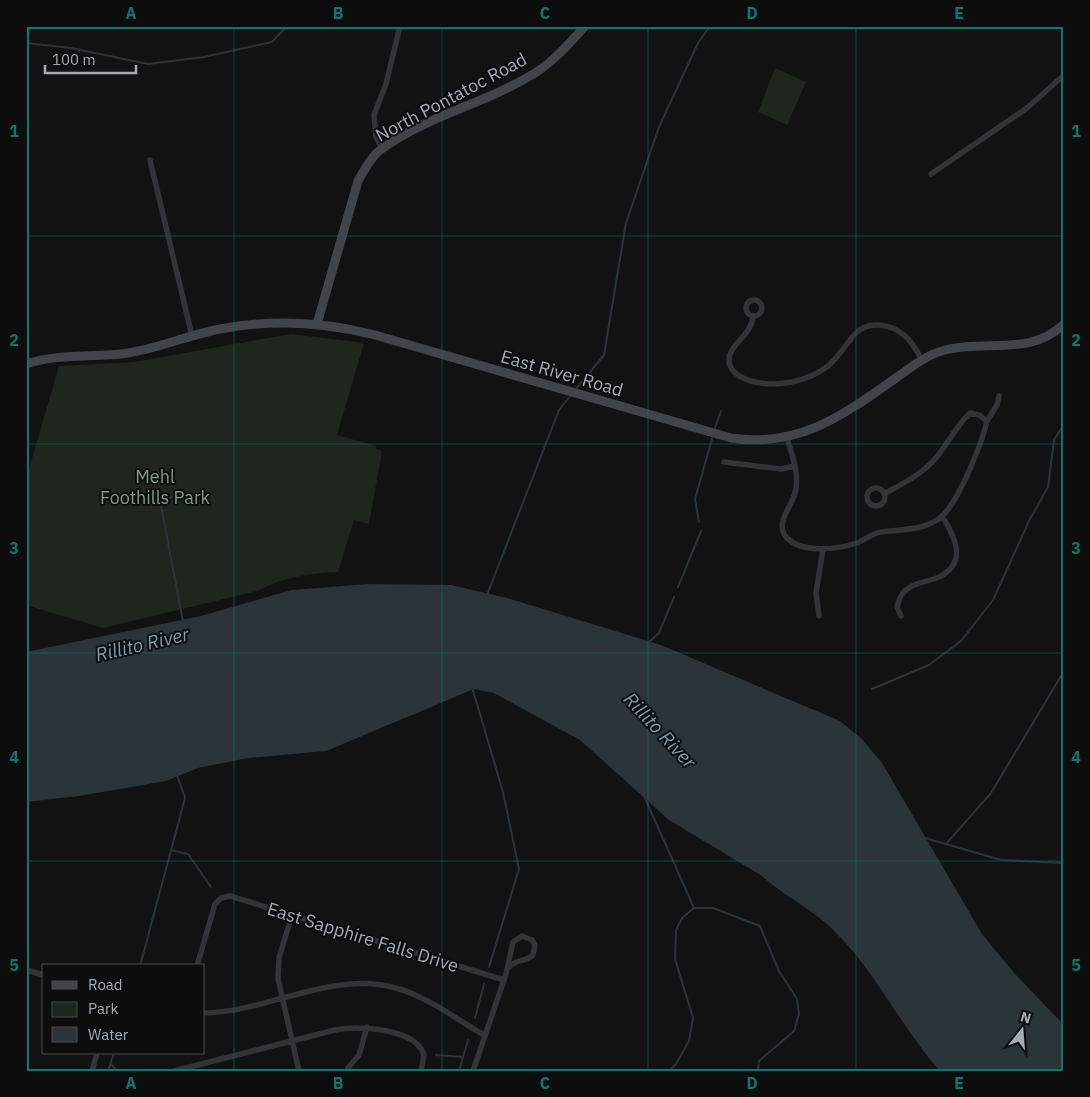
<svg xmlns="http://www.w3.org/2000/svg" width="1090" height="1097" viewBox="0 0 1090 1097" font-family="'IBM Plex Sans',sans-serif">
<rect width="100%" height="100%" fill="#121213"/>
<path fill="#1e261e" d="M775,68L806,82L787,125L758,112Z
M291,334L364,343L337,435L376,446V449L382,451L369,524L354,520L338,572C309,573 284,577 257,591L103,628L26,605V479L59,366L134,362Z"/>
<path fill="#2a3439" d="M368,584L451,585L507,598L661,645L840,721L862,739L882,763L982,934L1015,974L1064,1025V1071H940C902,1029 878,975 837,934C815,910 785,897 762,876L669,820L580,740L494,693L474,689L326,751L248,758L198,768L166,781L79,796L26,802V652L201,616L292,590Z"/>
<g fill="none" stroke-linecap="round" stroke-linejoin="round">
<path stroke="#2a3439" stroke-width="2" d="M26,43L71,48L148,64L204,57L272,42L287,26
M576,389L604,355L626,223L659,127L698,43L710,26
M715,428L721,411
M180,494L171,497L161,506L183,621
M699,522L695,499L712,439
M678,587L701,531
M487,595L559,410L571,395
M649,642L659,633L674,597
M472,687L503,792L519,869L489,967
M872,689L929,665L961,641L993,600L1030,519L1048,487L1054,440L1064,424
M644,796L694,908
M925,838L1001,860L1064,863
M946,844L991,793L1064,671
M171,850L188,854L211,887
M140,966L185,798L177,775
M475,1018L484,984
M436,1055L463,1057
M111,1064L116,1070
M108,1071L114,1053
M459,1071L468,1040
M669,1071L676,1064L689,1041L693,1018L675,959L676,930L682,918L694,908H713L760,926L779,971L797,999L799,1014L794,1031L759,1061L758,1071"/>
<path stroke="#333438" stroke-width="5.5" d="M26,35L29,26
M382,148L376,137L374,115L386,84L400,26
M150,160L192,336
M931,174L1027,108L1064,75
M746 308a8 8 0 1 1 16 0a8 8 0 1 1-16 0Z
M753,316C752,336 727,345 729,362C731,373 741,378 751,381C776,388 807,382 828,366C838,358 846,344 855,334C868,320 891,324 904,335C912,341 917,351 922,360
M987,421L997,405L999,396
M787,438C792,455 800,475 795,493C791,508 774,524 787,538C803,554 838,549 857,543C865,540 872,533 881,532C901,529 926,531 942,516C959,501 982,443 987,421L979,415L970,413C955,427 948,444 935,459C921,475 902,484 884,494
M724,462L781,469L795,466
M867 497a9 9 0 1 1 18 0a9 9 0 1 1-18 0Z
M819,616L816,593L823,549
M901,616L897,607C899,601 900,594 906,590C916,581 931,582 941,576C968,561 954,535 942,516
M292,915L279,958L278,979L299,1071
M197,966L215,904L221,898L230,896L504,980
M26,970L44,975
M204,1013C269,1012 331,970 396,988C428,997 456,1019 484,1035
M348,1068L359,1055L367,1027
M92,1071L97,1053
M174,1071L335,1030C357,1025 416,1028 424,1055L421,1071
M473,1071L506,974L513,942L522,936L532,940L535,945L533,955C526,962 516,959 508,968"/>
<path stroke="#414448" stroke-width="9" d="M317,324L358,181C365,169 372,155 383,148C429,115 487,103 535,73C554,61 570,43 585,26
M26,364C59,353 95,358 128,353C159,348 189,335 220,329C272,319 324,322 375,335L731,438C797,448 841,417 893,380C909,369 925,355 945,350C986,339 1030,357 1064,324"/>
</g>
<path fill="none" stroke="#0f766e" stroke-width="1" stroke-opacity="0.55" d="M234,26V1071M442,26V1071M648,26V1071M856,26V1071M26,236H1064M26,444H1064M26,653H1064M26,861H1064"/>
<g text-anchor="middle" dominant-baseline="central" stroke-width="4" stroke-linejoin="round" paint-order="stroke">
<g font-size="18" fill="#a3abb4" stroke="#0d0d0e">
<text transform="translate(451 97) rotate(-28)">North Pontatoc Road</text>
<text transform="translate(562 373) rotate(16)">East River Road</text>
<text transform="translate(363 937) rotate(17)">East Sapphire Falls Drive</text>
</g>
<g font-size="18" fill="#7d9f7a" stroke="#0d0d0e">
<text x="155" y="476">Mehl<tspan x="155" dy="21">Foothills Park</tspan></text>
</g>
<g font-size="19" font-style="italic" fill="#799eaf" stroke="#0d0d0e">
<text transform="translate(142 644) rotate(-13)">Rillito River</text>
<text transform="translate(660 730) rotate(47)">Rillito River</text>
</g>
</g>
<rect width="1090" height="1097" fill="none" stroke="#0d0d0e" stroke-width="55"/>
<rect x="42" y="964" width="162" height="90" fill="#0d0d0e" stroke="#494c50"/>
<rect x="52" y="981" width="25" height="8" fill="#414448" stroke="#494c50"/>
<text x="88" y="990" font-size="15" fill="#a3abb4">Road</text>
<rect x="52" y="1002" width="25" height="15" fill="#1e261e" stroke="#494c50"/>
<text x="88" y="1014" font-size="15" fill="#a3abb4">Park</text>
<rect x="52" y="1027" width="25" height="15" fill="#2a3439" stroke="#494c50"/>
<text x="88" y="1040" font-size="15" fill="#a3abb4">Water</text>
<g transform="translate(1022 1030) rotate(17)" stroke="#0d0d0e" stroke-width="4" paint-order="stroke">
<path d="M0-4L9 19L0 12L-9 19Z" fill="#a3abb4"/>
<text y="-8" font-size="14" font-weight="bold" text-anchor="middle" fill="#a3abb4">N</text>
</g>
<path d="M45 65v8h91v-8" fill="none" stroke="#a3abb4" stroke-width="2.5"/>
<text x="52" y="65" font-size="15" fill="#a3abb4" stroke="#0d0d0e" stroke-width="4" paint-order="stroke">100 m</text>
<rect x="28" y="28" width="1034" height="1042" fill="none" stroke="#0f766e" stroke-width="2"/>
<g font-size="16" text-anchor="middle" font-weight="bold" fill="#0f766e">
<text x="131" y="19">A</text>
<text x="338" y="19">B</text>
<text x="545" y="19">C</text>
<text x="752" y="19">D</text>
<text x="959" y="19">E</text>
<text x="14" y="137">1</text>
<text x="1076" y="137">1</text>
<text x="14" y="346">2</text>
<text x="1076" y="346">2</text>
<text x="14" y="554">3</text>
<text x="1076" y="554">3</text>
<text x="14" y="763">4</text>
<text x="1076" y="763">4</text>
<text x="14" y="971">5</text>
<text x="1076" y="971">5</text>
<text x="131" y="1089">A</text>
<text x="338" y="1089">B</text>
<text x="545" y="1089">C</text>
<text x="752" y="1089">D</text>
<text x="959" y="1089">E</text>
</g>
</svg>
